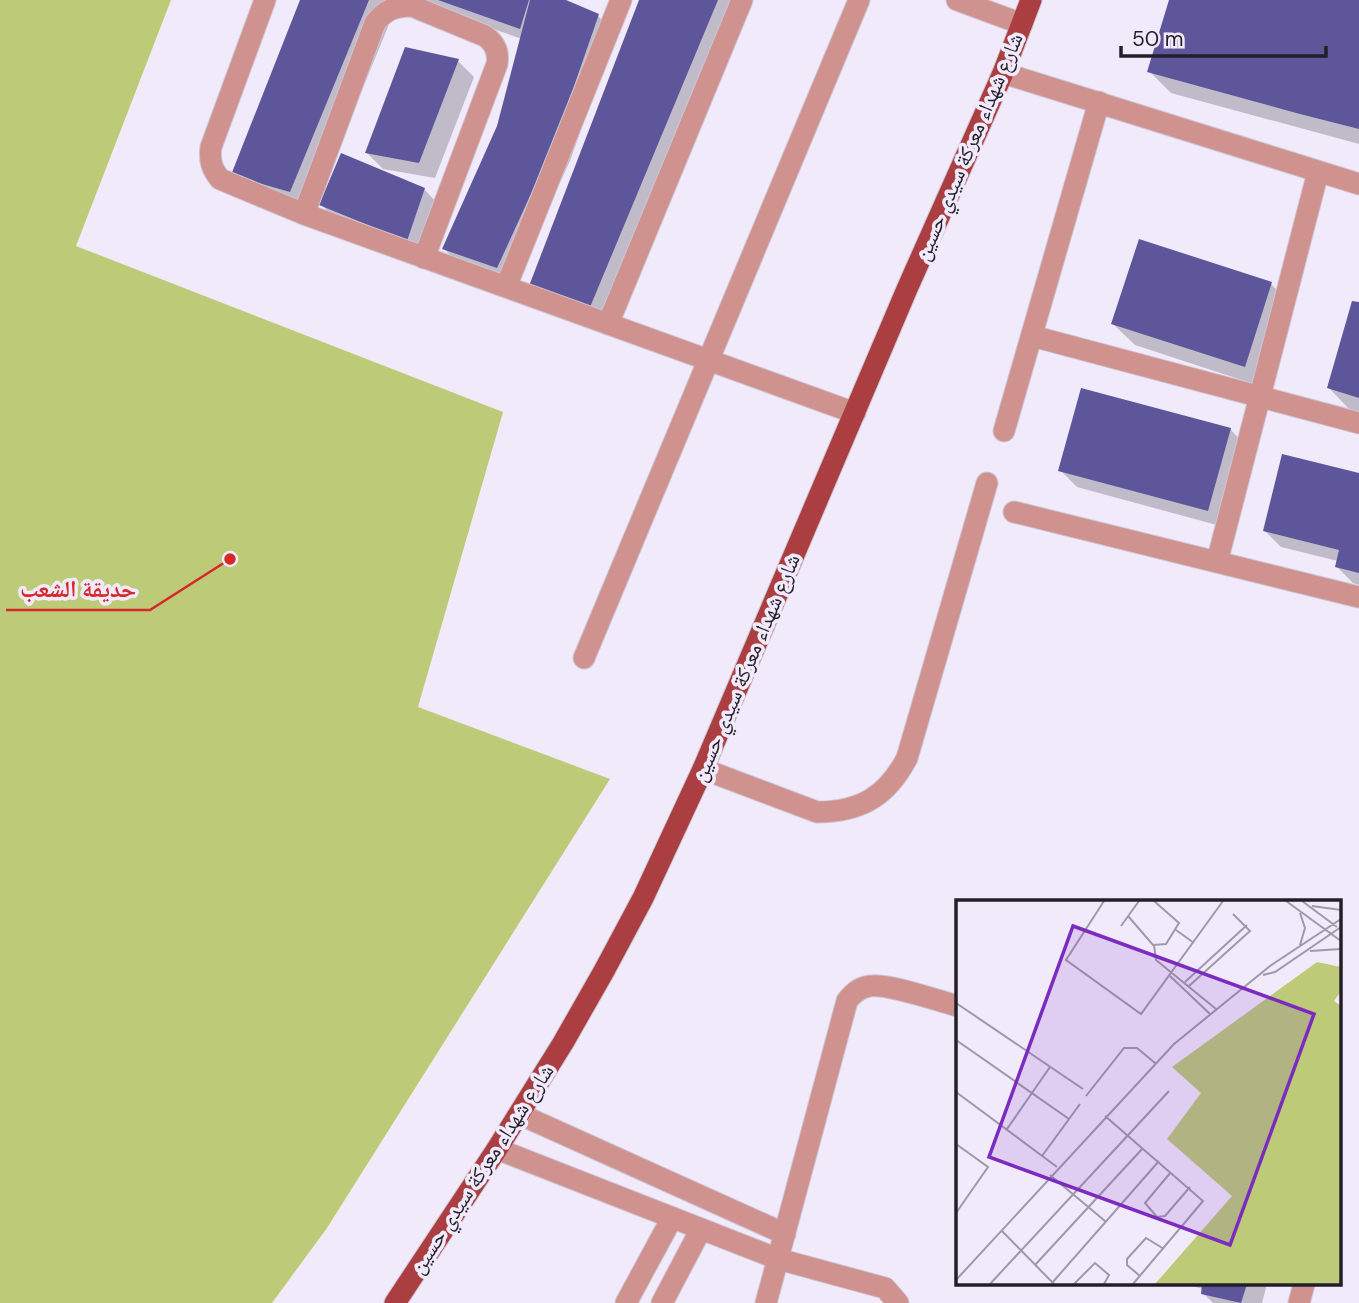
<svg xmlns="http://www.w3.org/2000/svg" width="1359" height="1303" viewBox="0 0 1359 1303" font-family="'DM Sans','Noto Naskh Arabic',sans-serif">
<rect width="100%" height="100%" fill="#f1eafb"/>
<path fill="#bdcb79" d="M0,0H171L76,246L503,412L418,707L610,779L327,1228L272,1303H0Z"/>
<path fill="#0003" d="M302,0H399L312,212L233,174Z
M410,0H560L598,16L615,33L570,161L513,283L460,265L444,249L498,127L522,39Z
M641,0H749L610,332L553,308Z
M1171,0H1359V144L1171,93L1149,71Z
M458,61L474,77L435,178L383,169L367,153Z
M424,189L440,206L424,256L337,221L321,204Z
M1140,242L1271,284L1293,306L1266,388L1135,345L1113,324Z
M1359,304V412L1350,410L1329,388Z
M1230,429L1246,446L1224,527L1077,487L1060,470Z
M1359,475V585L1353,583L1337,567L1338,561L1281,547L1265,531Z
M1185,1284H1267L1262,1303H1213L1203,1293V1289Z"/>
<path fill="#5d569b" d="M300,0H369L290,192L231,175Z
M438,0H529L520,29Z
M530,0H566L599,14L554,144L497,268L442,249L497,126Z
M639,0H718L588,312L529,286Z
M1169,0H1359V129L1300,114L1147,72Z
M405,47L459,59L419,163L365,153Z
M341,153L425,188L407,241L319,205Z
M1139,239L1272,282L1245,367L1111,324Z
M1352,301L1359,302V398L1327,388Z
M1081,388L1231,428L1208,511L1058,471Z
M1282,454L1359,473V573L1335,567L1339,550L1263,531Z
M1202,1284H1247L1241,1303L1201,1294Z"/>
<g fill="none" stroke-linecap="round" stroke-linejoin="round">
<g stroke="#ccc5d5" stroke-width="23">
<path id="minor" d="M265,0L211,147C209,161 212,169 220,179L304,214L855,413
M957,0L1022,24
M1003,73L1359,184
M304,214L375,23C385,10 395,6 412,6L485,36C495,43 499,52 497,64L424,258
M506,287L621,0
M608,324L742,0
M1032,336L1359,423
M1004,431L1099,102
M1014,512L1359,597
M1217,562L1318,172
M584,658L859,0
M703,769L817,812C861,812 887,796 907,758L987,483
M519,1114L785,1234
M497,1149L778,1259L885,1288L898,1303
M626,1303L672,1218
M662,1303L701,1229
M766,1303L847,1001C853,993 860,987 870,986C888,983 938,1001 958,1006
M1299,1303L1304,1284"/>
</g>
<g stroke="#ccc5d5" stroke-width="23">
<path id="major" d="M395,1303L497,1149L563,1043L604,971L643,898L703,769L907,289L1003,73L1031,0"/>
</g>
<use href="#minor" stroke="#d0928f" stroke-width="21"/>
<use href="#major" stroke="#ab3e41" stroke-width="21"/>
</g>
<g text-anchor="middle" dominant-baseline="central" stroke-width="7" stroke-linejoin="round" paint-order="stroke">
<g font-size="21" fill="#231f29" stroke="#f1eafb">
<text transform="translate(969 147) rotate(-67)">شارع شهداء معركة سيدي حسين</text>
<text transform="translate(746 668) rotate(-67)">شارع شهداء معركة سيدي حسين</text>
<text transform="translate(482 1169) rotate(-57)">شارع شهداء معركة سيدي حسين</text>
</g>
</g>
<g transform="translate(956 900)">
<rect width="385" height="385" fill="#f1eafb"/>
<path d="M361,62L385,67V91L378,101L385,106V384H199L276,296L211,239L245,193L216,167Z" fill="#bdcb79"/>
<path fill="none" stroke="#9f99a7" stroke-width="2" d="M148,1L110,60L185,114L267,1M330,1L385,41M346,1L381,27M356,6L385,10M344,13L349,28L344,45M172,16L197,45L210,44L223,23L198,1M165,26L183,1M220,30L238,43M198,45L200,60L260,109M354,51L385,49M307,75L319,72L385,27M214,76L254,114M229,82L291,25M233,86L294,31L277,14M0,103L127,189M0,140L113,219M0,192L101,267M130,196L168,148H181L199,163M149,216L247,301L177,384M51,229L94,167M0,244L32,267L0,313M86,256L124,204M215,272L189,303L201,317L209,316L234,287M94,275L149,321M45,330L98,384M79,365L187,248M184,376L171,365V359L190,338L208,349M0,380L218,144L314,66L385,19M96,383L203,261M34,384L213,191M118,384L139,363L153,375L148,384"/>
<path fill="#7b2cbf" fill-opacity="0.15" stroke="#7b2cbf" stroke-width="3.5" d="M117,26L358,114L274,345L33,257Z"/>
<rect width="385" height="385" fill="none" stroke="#231f29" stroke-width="3.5"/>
</g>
<path fill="none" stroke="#d62828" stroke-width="2.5" d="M230 559L150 610H6"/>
<circle fill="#d62828" stroke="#f1eafb" stroke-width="2.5" cx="230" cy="559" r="7"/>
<g font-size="23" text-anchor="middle" font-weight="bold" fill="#d62828" stroke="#f1eafb" stroke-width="7" stroke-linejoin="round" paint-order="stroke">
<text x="78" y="597">حديقة الشعب</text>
</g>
<path d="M1121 46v10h205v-10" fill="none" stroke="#231f29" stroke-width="3.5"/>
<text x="1132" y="46" font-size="21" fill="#231f29" stroke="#f1eafb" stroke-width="5" paint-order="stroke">50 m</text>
</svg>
